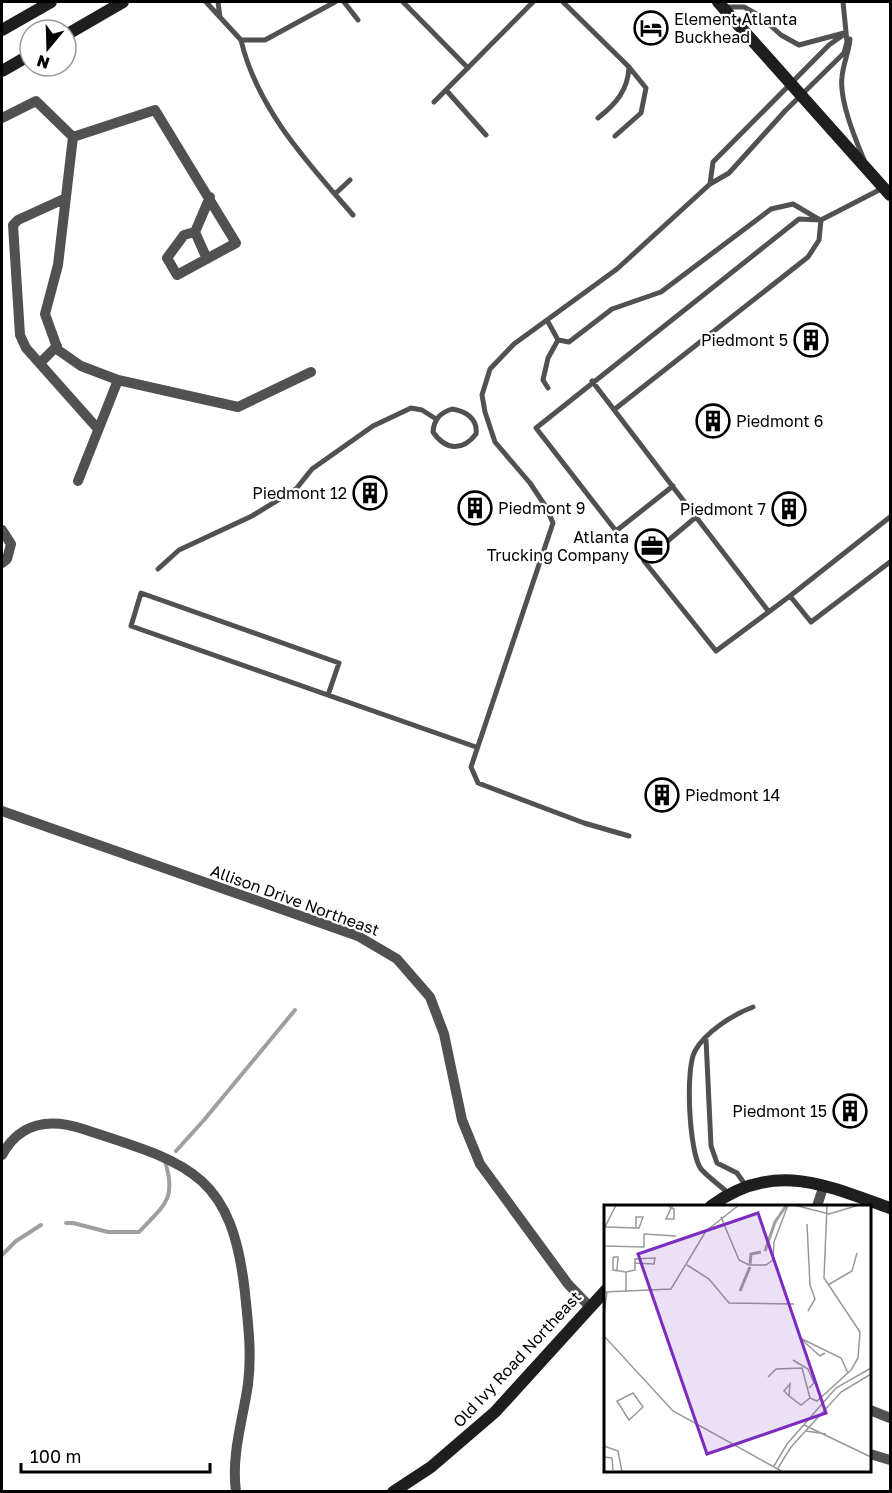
<svg xmlns="http://www.w3.org/2000/svg" width="892" height="1493" viewBox="0 0 892 1493" font-family="'Golos Text',sans-serif">
<rect width="100%" height="100%" fill="#fff"/>
<g fill="none" stroke-linecap="round" stroke-linejoin="round">
<path stroke="#9f9f9f" stroke-width="4" d="M176,1151L204,1120L295,1010
M66,1223H73L108,1232H139C164,1205 177,1200 165,1161
M2,1255L16,1241L41,1225"/>
<path stroke="#515151" stroke-width="5" d="M206,2L241,40H265L335,2
M218,2L220,17
M344,2L358,20
M403,2L468,68
M563,2L629,67L646,88L641,113L615,136
M724,7H744L760,16L781,35L799,45L844,33
M850,39C849,52 843,64 842,77C839,100 855,138 864,160
M241,40C257,109 308,163 353,215
M446,90L486,135
M434,102L533,2
M598,118C616,104 628,90 629,67
M710,184L713,162L829,45L846,33
M335,194L350,180
M547,320L558,340L569,342L612,309L661,292L771,209L793,204L820,220
M592,381L696,517L644,561L716,651L790,596
M548,388L543,380L548,358L558,340
M452,409C466,411 478,419 476,434C463,451 446,451 433,432C434,419 440,413 452,409Z
M615,409L808,257L819,240L821,220
M673,486L616,531L536,428L799,219L821,220L883,188
M696,517L769,612
M890,517L790,596L811,622L890,562
M158,569L179,550L252,516L296,489L312,469L373,426L411,408L422,410L436,419
M328,695L339,663L141,593L131,626L476,747
M629,836L584,823L478,783L471,767L553,523L546,507L530,483L495,442L485,412L482,395L490,369L514,344L617,269L710,184L729,173L785,111L844,53L847,42L843,2
M706,1039L711,1146L717,1163L737,1173L746,1186
M729,1194C721,1186 709,1178 701,1169C689,1153 685,1068 695,1051C705,1032 734,1014 753,1007"/>
<path stroke="#515151" stroke-width="10" d="M2,118L36,101L73,137L155,110L236,243L177,275L167,258L184,235L195,232L210,197
M73,137L58,265L45,314L58,350L81,366L118,380L238,407L311,372
M66,198L18,220L13,225L20,335L26,348L98,429
M195,232L207,259
M40,363L57,346
M78,481L118,380
M2,530L11,544L7,559L2,563
M2,811L358,936L397,959L430,997L444,1034L462,1120L480,1164L568,1284L589,1306
M2,1155C20,1122 50,1118 83,1129C188,1163 232,1172 245,1293C248,1323 252,1353 248,1384C243,1420 231,1454 236,1492
M817,1206L824,1185
M870,1410L890,1418
M870,1454L890,1460"/>
<path stroke="#1e1e1e" stroke-width="12" d="M718,2L890,195
M2,30L51,2
M66,35L123,2
M2,71L30,55
M711,1206C774,1160 825,1185 890,1208
M393,1492L431,1467L495,1412L606,1290"/>
</g>
<defs>
<g id="hotel-ring" transform="scale(1.725)"><circle r="9.5" fill="#fff" stroke="#000" stroke-width="1.5"/><path d="M-6-4.5h1.5V1H6V5H4.5V3h-9V5H-6ZM-4 0a1.8 1.8 0 1 1 3.6 0ZM.5 0V-2.5h3Q6-2.5 6 0Z" fill="#000"/></g>
<g id="building-ring" transform="scale(1.725)"><circle r="9.5" fill="#fff" stroke="#000" stroke-width="1.5"/><path d="M-4-6H4V6H1V3H-1V6H-4ZM-2.5-4.3h1.7v1.8h-1.7ZM.8-4.3h1.7v1.8H.8ZM-2.5-1h1.7V.8h-1.7ZM.8-1h1.7V.8H.8Z" fill="#000"/></g>
<g id="office-ring" transform="scale(1.725)"><circle r="9.5" fill="#fff" stroke="#000" stroke-width="1.5"/><path d="M-6-3h4V-5.5h4V-3h4V5H-6ZM-1-4.5V-3h2v-1.5ZM-6 0V1H6V0Z" fill="#000"/></g>
</defs>
<g fill-rule="evenodd">
<use href="#hotel-ring" x="651" y="28"/>
<use href="#building-ring" x="811" y="340"/>
<use href="#building-ring" x="713" y="421"/>
<use href="#building-ring" x="370" y="493"/>
<use href="#building-ring" x="475" y="508"/>
<use href="#building-ring" x="789" y="509"/>
<use href="#office-ring" x="652" y="546"/>
<use href="#building-ring" x="662" y="795"/>
<use href="#building-ring" x="850" y="1111"/>
</g>
<g text-anchor="middle" dominant-baseline="central" stroke-width="4.5" stroke-linejoin="round" paint-order="stroke">
<g font-size="16" fill="#000" stroke="#fff" text-anchor="end">
<text x="674" y="19" text-anchor="start">Element Atlanta<tspan x="674" dy="18">Buckhead</tspan></text>
<text x="788" y="340">Piedmont 5</text>
<text x="736" y="421" text-anchor="start">Piedmont 6</text>
<text x="347" y="493">Piedmont 12</text>
<text x="498" y="508" text-anchor="start">Piedmont 9</text>
<text x="766" y="509">Piedmont 7</text>
<text x="629" y="537">Atlanta<tspan x="629" dy="18">Trucking Company</tspan></text>
<text x="685" y="795" text-anchor="start">Piedmont 14</text>
<text x="827" y="1111">Piedmont 15</text>
</g>
<g font-size="16" fill="#000" stroke="#fff">
<text transform="translate(295 900) rotate(20)">Allison Drive Northeast</text>
<text transform="translate(517 1359) rotate(-47)">Old Ivy Road Northeast</text>
</g>
</g>
<g transform="translate(604 1205)">
<rect width="267" height="267" fill="#fff"/>
<path fill="none" stroke="#9f9f9f" stroke-width="3" d="M161,46L171,17L182,1M146,59L147,49L157,47M136,86L146,62"/>
<path fill="none" stroke="#999" stroke-width="1.5" d="M12,0L1,22H3L32,23H35L39,12H32V23M64,0L67,3L70,4V14H62L67,3L70,0M190,0L225,9L255,0M117,12L135,55L145,60H162L169,55L170,37L184,0M203,19L206,80L211,94L204,106M0,41L40,42V29L72,31M9,52V65L22,67L31,65V54L51,53L50,59L31,58M9,52H14L13,65M83,60L105,74L125,98L190,99M22,67V87M224,80L248,66L253,48M0,87L67,84L102,26L135,0M0,110L3,87M0,131L69,206L179,267M221,148L216,151L196,133L237,153L244,168M189,155L204,164L210,178L205,183M164,172L172,164L198,163L206,193M29,188L39,202L25,215L13,196ZM185,191L186,179L180,186L185,191L197,200L206,193L213,196L247,165L254,153L256,127L220,73L223,0M200,220L267,252M202,226L222,229M0,241L14,246L18,267M0,252L8,253L9,265M170,261L183,239L232,183L267,163M174,263L187,242L237,187L267,169"/>
<path fill="#7b2cbf" fill-opacity="0.15" stroke="#7b2cbf" stroke-width="3" d="M154,8L222,208L103,249L34,49Z"/>
<rect width="267" height="267" fill="none" stroke="#000" stroke-width="3"/>
</g>
<rect width="892" height="1493" fill="none" stroke="#000000" stroke-width="6"/>
<g transform="translate(48 48) rotate(199)"><circle r="28" fill="#ffffff" stroke="#999999" stroke-width="1.5"/>
<path d="M0-4.5L10 22L0 15L-10 22Z" fill="#000000"/>
<text y="-9" font-size="16" font-weight="bold" text-anchor="middle" fill="#000000">N</text>
</g>
<path d="M21 1463v9h189v-9" fill="none" stroke="#000000" stroke-width="3"/>
<text x="30" y="1463" font-size="18" fill="#000000" stroke="#ffffff" stroke-width="4.5" paint-order="stroke">100 m</text>
</svg>
